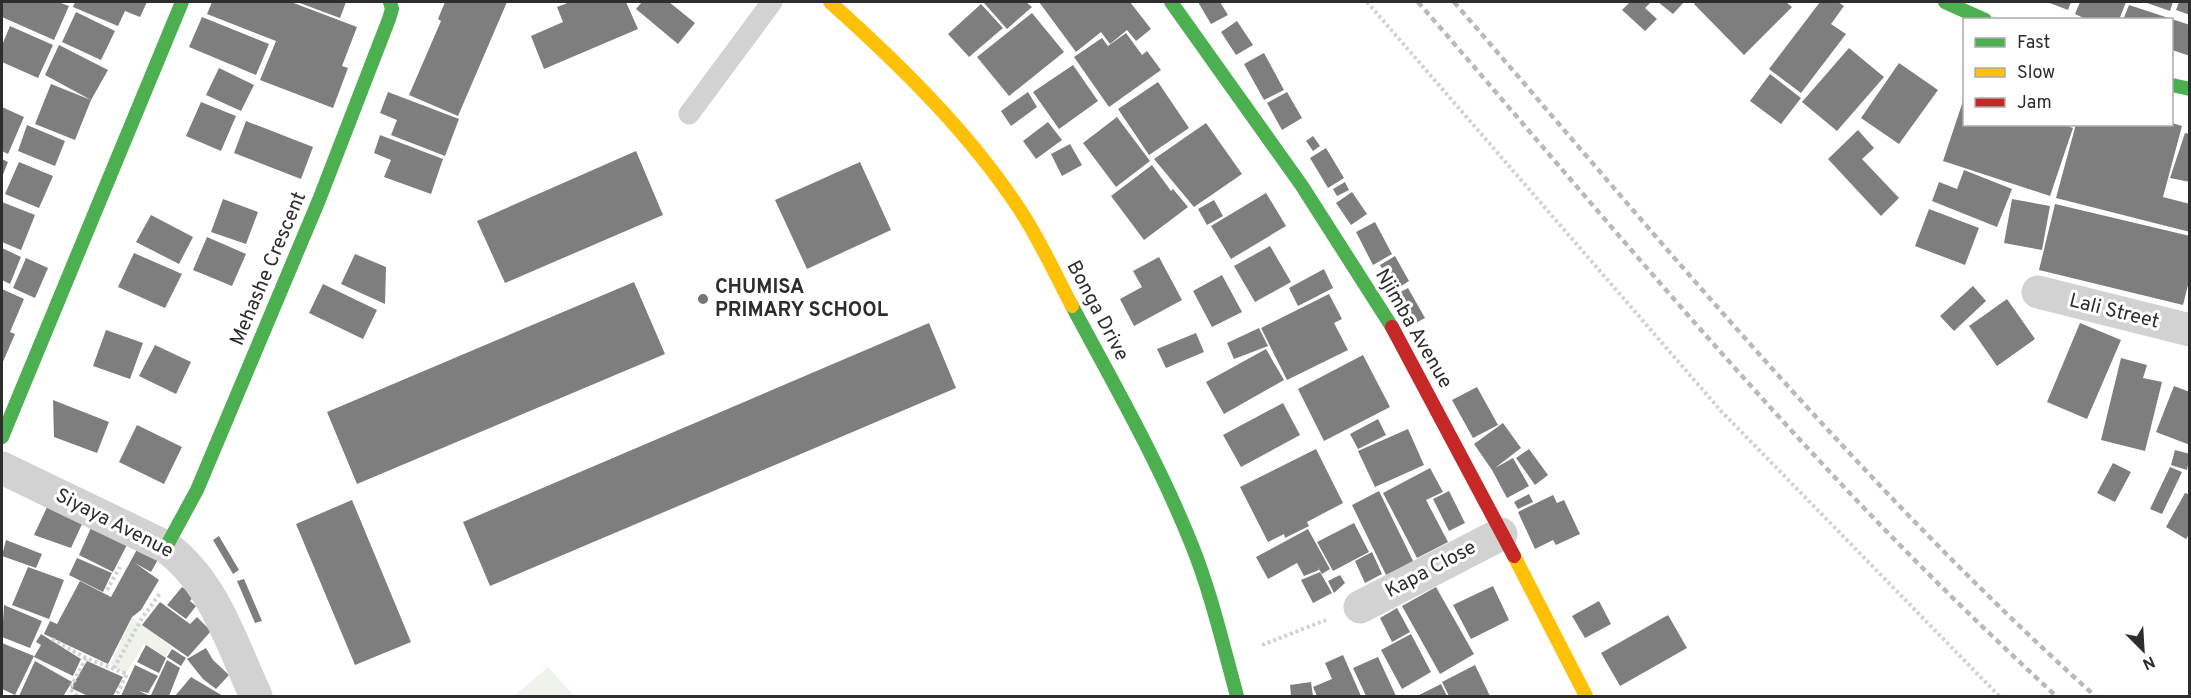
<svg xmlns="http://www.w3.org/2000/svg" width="2191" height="698" viewBox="0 0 2191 698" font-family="Overpass,sans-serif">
<rect width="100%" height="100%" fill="#fff"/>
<path fill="#f0f3eb" d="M132,617L172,647L165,657L144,644L125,675L111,663Z
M548,667L574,696H514Z"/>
<path fill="#7e7e7e" d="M2,2H58L69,6L54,40L2,17Z
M75,2H147L140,17L125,11L118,26L73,7Z
M212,2H291L357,27L342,66L348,68L333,108L260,80L276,41L207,14Z
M297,2H346L340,18Z
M445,2H507L458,116L409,95L441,21L438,19Z
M570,2H626L638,29L544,69L531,36L563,22L557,7Z
M642,2H669L695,23L678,44L636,9Z
M986,2H1026L1032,7L1007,29L984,3Z
M1039,2H1130L1151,29L1136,41L1127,30L1110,44L1101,32L1076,52Z
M1198,2H1220L1228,15L1211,24Z
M1630,2H1651L1645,8L1657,19L1645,31L1622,10Z
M1658,2H1684L1673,14Z
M1696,2H1786L1792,7L1744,55L1694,4Z
M1820,2H1838L1844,6L1831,24L1846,34L1801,93L1769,69Z
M2047,2H2071L2068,10Z
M2080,2H2126L2119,20H2088L2075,14Z
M2144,2H2173L2170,11Z
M2179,2H2190V15L2176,10Z
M981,4L1003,28L969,57L948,34Z
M2129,5L2190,25V56L2172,50V19L2123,20Z
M76,12L115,31L101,60L62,42Z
M1032,13L1064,52L1009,96L977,57Z
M202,17L269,44L256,75L189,47Z
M1237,21L1253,45L1236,55L1221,32Z
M10,26L53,45L38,78L2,62V45Z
M1126,33L1142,55L1147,51L1161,70L1109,107L1074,57L1102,38L1108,46Z
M59,45L108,70L91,100L45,75Z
M1849,48L1884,77L1837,131L1802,102Z
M1264,53L1284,90L1264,100L1244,64Z
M1899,63L1938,90L1899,144L1861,118Z
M1073,65L1098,101L1059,129L1033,92Z
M219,68L254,85L241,111L206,95Z
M1770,74L1801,98L1781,124L1750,101Z
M1158,82L1189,128L1149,155L1118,109Z
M51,84L91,100L75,140L35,124Z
M388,92L459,119L445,156L391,135L397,120L380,113Z
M1028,92L1037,107L1011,126L1001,111Z
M1287,92L1302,118L1282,130L1267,103Z
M1964,98V124H2062L2073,128L2050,196L1943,161Z
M201,102L236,116L221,151L186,136Z
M2,107L24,117L8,154L2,151Z
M1117,117L1150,161L1116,187L1083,143Z
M246,121L313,147L301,179L234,153Z
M1048,122L1062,140L1036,159L1023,141Z
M1206,123L1242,174L1194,207L1154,159Z
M2172,123L2182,126L2163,197L2190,204V232L2056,198L2076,124Z
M27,125L65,141L55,166L18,151Z
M1858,130L1874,148L1862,159L1899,198L1881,216L1828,159Z
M2185,133L2190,134V182L2170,178Z
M380,135L443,159L431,194L384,177L391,160L374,153Z
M1313,136L1320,146L1313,151L1306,141Z
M1070,144L1082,165L1062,176L1051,154Z
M1326,148L1344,178L1328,188L1310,158Z
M636,151L663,215L505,283L477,221Z
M2,159L8,162L2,177Z
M19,162L53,176L39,208L5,194Z
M860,162L891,230L807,269L775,200Z
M1152,165L1171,191L1173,189L1188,207L1144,240L1111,196Z
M1964,170L2012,189L1997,227L1932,201L1939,182L1957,189Z
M1345,182L1349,190L1337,196L1333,189Z
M1352,192L1367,214L1351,225L1336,203Z
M1266,193L1286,226L1231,259L1211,226Z
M223,199L258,212L246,244L211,232Z
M2012,199L2050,206L2042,250L2004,243Z
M1214,200L1223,216L1207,225L1198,209Z
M2,202L35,215L21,250L2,242Z
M2055,204L2190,236V277L2183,305L2039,270Z
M1929,209L1979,228L1965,265L1915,246Z
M151,215L193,237L179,264L136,242Z
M1375,222L1392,254L1373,265L1356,232Z
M207,237L246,254L232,286L193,270Z
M1270,246L1291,282L1255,302L1234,266Z
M2,248L21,257L10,284L2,280Z
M134,253L182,274L165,308L118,287Z
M355,254L386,267L385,304L341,284Z
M1395,256L1409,281L1392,292L1383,276L1386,275L1380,265Z
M1159,257L1182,300L1134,326L1120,299L1142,287L1133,271Z
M26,258L48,268L35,298L13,288Z
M1324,269L1333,288L1298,306L1289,288Z
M1222,275L1242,312L1212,327L1193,291Z
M634,282L665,354L357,484L327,412Z
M323,284L377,310L363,339L309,313Z
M1973,286L1986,301L1954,331L1940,316Z
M1408,288L1425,318L1410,326L1393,296Z
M2,289L24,299L10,332L15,334L2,364Z
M1329,294L1342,319L1334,323L1348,350L1287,380L1261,328Z
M2007,299L2035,339L1997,366L1969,326Z
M929,323L956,388L490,586L463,522Z
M2080,323L2121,340L2087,419L2047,402Z
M1259,328L1268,346L1234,359L1227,343Z
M106,330L143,343L130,379L93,366Z
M1196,333L1204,352L1166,368L1157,349Z
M155,345L191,362L176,394L139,376Z
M1266,349L1284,380L1224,414L1206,382Z
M1363,355L1390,407L1324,441L1298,389Z
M2121,358L2147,365L2143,378L2162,382L2145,451L2101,440Z
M2174,386L2190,392V445L2156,432Z
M1477,387L1498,425L1473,438L1452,400Z
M53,400L109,422L97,453L54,437Z
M1283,403L1300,435L1241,467L1223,435Z
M1378,419L1386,435L1358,449L1350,434Z
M1503,423L1521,448L1495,468L1513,458L1529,486L1507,498L1492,470L1474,444Z
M137,425L182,447L164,484L119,462Z
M1408,429L1424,465L1375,487L1358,451Z
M1316,449L1343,503L1307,522L1309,526L1285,538L1284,534L1268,542L1240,487Z
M1529,449L1548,475L1535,485L1516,458Z
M2175,450L2190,454L2187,470L2171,465Z
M2113,463L2131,472L2115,502L2097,493Z
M2170,467L2182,472L2162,514L2150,509Z
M1430,468L1443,492L1426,500L1448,542L1417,558L1383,493Z
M1379,491L1416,567L1389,581L1352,505Z
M1449,491L1465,523L1449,531L1433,499Z
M2185,493L2190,495V533L2186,539L2166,527Z
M1529,494L1533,502L1518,509L1514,502Z
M1553,495L1557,503L1564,500L1580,534L1556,545L1553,540L1535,549L1518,512Z
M352,500L411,642L355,665L296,524Z
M48,505L83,522L71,548L34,535Z
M94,521L131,537L113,572L79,555Z
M1354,523L1369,552L1333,571L1317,542Z
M1308,529L1330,569L1322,574L1317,566L1319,570L1304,576L1297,563L1268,579L1256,557Z
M219,536L239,570L233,574L213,540Z
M6,540L42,554L36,568L2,556Z
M140,544L160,556L151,572L135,563L159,580L141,610L132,617L108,664L44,634L50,621L57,624L80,581L111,597Z
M1372,552L1382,574L1365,583L1355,561Z
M77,558L112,573L103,592L69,575Z
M28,567L64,580L49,619L12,605Z
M1320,572L1332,593L1313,603L1301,580Z
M1340,575L1345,583L1334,593L1328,581Z
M244,579L262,621L255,623L237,581Z
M1493,586L1509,620L1471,639L1453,605Z
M182,587L194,596L190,601L196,606L186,619L167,605Z
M1436,587L1474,654L1440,674L1402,606Z
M1599,601L1611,624L1585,638L1572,616Z
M160,602L190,624L197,617L211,631L188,657L142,625Z
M4,605L42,621L30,648L2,637Z
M1397,608L1410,632L1392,642L1380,618Z
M1668,615L1687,648L1620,686L1601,653Z
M41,634L81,659L73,676L34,657L41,645L36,642Z
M1411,634L1431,672L1402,689L1381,650Z
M2,643L34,656L15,695L2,689Z
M146,645L166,658L159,673L137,662Z
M206,648L213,660L229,675L216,689L203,679L187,659Z
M172,649L186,658L181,666L167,657Z
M1343,655L1361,696H1317L1313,687L1332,679L1325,663Z
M1378,657L1396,696H1366L1353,668Z
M167,660L180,668L169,696H154L151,695Z
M35,661L72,682L64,695L67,696H19Z
M87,661L123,677L113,696H88L71,688Z
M135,665L158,676L148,693L139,691L150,696H121Z
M1475,665L1490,696H1449L1442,682Z
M191,677L223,696H175Z
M1311,682L1313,696H1291L1290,685Z
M1441,684L1447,696H1417Z"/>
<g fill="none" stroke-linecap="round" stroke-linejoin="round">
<path stroke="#d2d2d2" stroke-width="4" stroke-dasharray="3 3" stroke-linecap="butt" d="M1367,2L1721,411L1999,696
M107,590L120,567
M52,639L86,658L127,674L116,696
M1262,645L1326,620
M114,668L142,618L161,592
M77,696L70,689L86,658"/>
<path stroke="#d2d2d2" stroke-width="21" d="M689,114L772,2"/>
<path stroke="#d2d2d2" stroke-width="33" d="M2038,292L2190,330
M2,468L166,547C214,582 232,645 256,696
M1360,607L1501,534"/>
<path stroke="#4caf50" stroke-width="14" d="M1171,2L1302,186L1392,327
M1945,2L1985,20
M2172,85L2190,89
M1072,306C1114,384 1158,461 1191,543C1211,592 1223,645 1237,696
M2,437L182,2
M166,547L197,490L319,200L389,19L392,9L390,2"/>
<path stroke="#ffc107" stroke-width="14" d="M830,2C899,64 969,132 1020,210C1040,240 1055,274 1072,306
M1514,556L1586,696"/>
<path stroke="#c62828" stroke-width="14" d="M1392,327L1514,556"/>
<path stroke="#b9b9b9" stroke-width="4.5" stroke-dasharray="6 4.5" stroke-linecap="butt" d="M1418,2C1565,171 1708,345 1863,507C1925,572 1990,635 2056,696
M1454,2C1660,240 1860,485 2095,696"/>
</g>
<circle fill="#767676" stroke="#fff" stroke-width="2" cx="703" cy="299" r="6"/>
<g text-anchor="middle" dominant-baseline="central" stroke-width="6" stroke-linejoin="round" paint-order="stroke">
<g font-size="20" fill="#2d2d2d" stroke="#fff">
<text transform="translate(269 269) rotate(-67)">Mehashe Crescent</text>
<text transform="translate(1097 311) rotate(62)">Bonga Drive</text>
<text transform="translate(2114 312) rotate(14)">Lali Street</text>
<text transform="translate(1413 329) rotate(60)">Njimba Avenue</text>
<text transform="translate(114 524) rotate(27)">Siyaya Avenue</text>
<text transform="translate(1431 570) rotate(-28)">Kapa Close</text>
</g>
<g font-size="20" font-weight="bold" fill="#2d2d2d" stroke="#fff" text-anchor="start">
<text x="715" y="288">CHUMISA<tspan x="715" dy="23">PRIMARY SCHOOL</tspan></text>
</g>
</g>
<rect width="2191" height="698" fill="none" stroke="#2d2d2d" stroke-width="6"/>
<rect x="1963" y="18" width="210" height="108" fill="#ffffff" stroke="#ababab" stroke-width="1.5"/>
<rect x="1975" y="38" width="30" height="9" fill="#4caf50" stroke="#ababab" stroke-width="1.5"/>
<text x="2017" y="48" font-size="18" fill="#2d2d2d">Fast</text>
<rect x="1975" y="68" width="30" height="9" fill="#ffc107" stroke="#ababab" stroke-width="1.5"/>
<text x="2017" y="78" font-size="18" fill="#2d2d2d">Slow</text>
<rect x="1975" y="98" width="30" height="9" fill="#c62828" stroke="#ababab" stroke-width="1.5"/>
<text x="2017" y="108" font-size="18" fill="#2d2d2d">Jam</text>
<g transform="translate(2143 650) rotate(156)" stroke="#ffffff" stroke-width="4.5" paint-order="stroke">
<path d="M0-4.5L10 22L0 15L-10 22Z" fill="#2d2d2d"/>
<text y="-9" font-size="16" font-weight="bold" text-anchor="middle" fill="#2d2d2d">N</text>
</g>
</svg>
